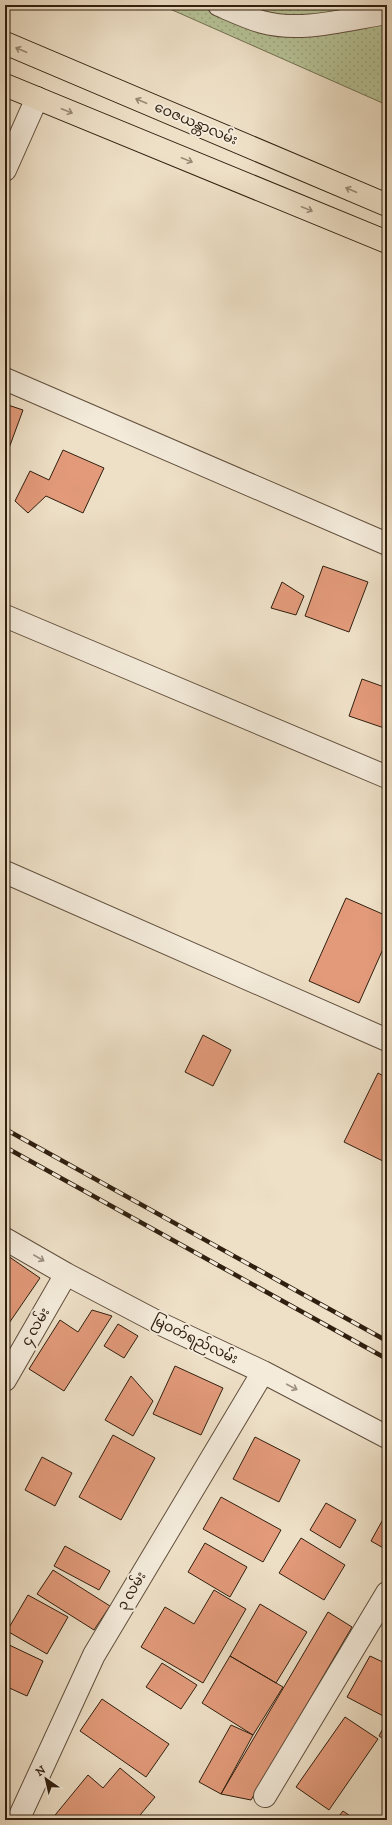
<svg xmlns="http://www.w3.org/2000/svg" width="392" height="1825" viewBox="0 0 392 1825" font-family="'IM FELL DW Pica','Noto Sans Myanmar',serif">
<defs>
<pattern id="grass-dots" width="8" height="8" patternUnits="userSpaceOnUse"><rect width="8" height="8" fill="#b6c397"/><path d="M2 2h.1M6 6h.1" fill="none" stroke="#9da781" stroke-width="1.8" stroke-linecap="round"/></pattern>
</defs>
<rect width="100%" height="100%" fill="#eee0c7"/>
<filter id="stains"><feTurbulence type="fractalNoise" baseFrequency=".005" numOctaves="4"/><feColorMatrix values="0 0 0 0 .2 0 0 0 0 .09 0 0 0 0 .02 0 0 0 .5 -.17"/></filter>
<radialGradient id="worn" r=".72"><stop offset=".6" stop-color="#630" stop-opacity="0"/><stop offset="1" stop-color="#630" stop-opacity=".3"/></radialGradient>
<path fill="url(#grass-dots)" stroke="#737153" d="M161,5H387V105Z"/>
<path fill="#e29a7a" stroke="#301f0f" d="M5,404L23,410L5,459Z
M63,450L104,468L83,513L46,496L28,513L15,501L30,471L49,480Z
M323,566L368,582L349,632L305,616Z
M282,582L304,596L296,615L271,608Z
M362,679L387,688V729L349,716Z
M346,898L387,916V940L359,1003L309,981Z
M203,1035L231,1050L213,1086L185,1072Z
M378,1073L387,1078V1163L344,1142Z
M8,1256L40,1278L5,1329V1260Z
M92,1310L112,1316L64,1391L29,1369L60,1320L78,1332Z
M118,1324L138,1336L124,1358L104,1346Z
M175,1366L223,1388L201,1435L153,1414Z
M131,1376L153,1401L133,1436L105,1420Z
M113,1435L155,1458L121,1520L79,1497Z
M255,1437L300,1460L279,1502L233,1479Z
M42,1457L72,1473L55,1506L25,1490Z
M221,1497L281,1530L263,1562L203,1529Z
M326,1503L356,1520L340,1548L310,1530Z
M387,1512V1550L371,1541Z
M301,1538L345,1565L324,1600L279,1573Z
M205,1543L247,1567L230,1597L188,1572Z
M65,1546L110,1571L99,1590L54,1566Z
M53,1570L110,1606L94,1630L37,1594Z
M214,1590L246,1609L203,1683L141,1647L165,1607L194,1624Z
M28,1595L68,1617L47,1654L7,1631Z
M260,1604L307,1632L276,1683L230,1656Z
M328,1612L352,1627L251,1800L221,1794Z
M5,1643L43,1661L27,1696L5,1686Z
M230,1656L283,1687L253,1735L202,1703Z
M370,1656L387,1664V1718L347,1697Z
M162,1663L197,1685L181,1709L146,1687Z
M102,1699L169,1744L146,1777L80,1731Z
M345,1717L378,1739L329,1810L296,1787Z
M387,1721V1741L379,1736Z
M231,1725L253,1735L221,1794L199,1782Z
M120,1768L155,1797L136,1820H51L88,1775L103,1788Z
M343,1811L356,1820H336Z"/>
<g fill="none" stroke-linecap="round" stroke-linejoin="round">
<g stroke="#604f3d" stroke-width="24">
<path id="minor" d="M219,5C233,11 248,18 262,22C302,33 347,19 387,13
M5,170L37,98
M5,379L387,544
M5,616L387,777
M5,872L387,1040
M5,1239L66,1274L163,1325L263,1372L387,1437
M5,1380L66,1274
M265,1796L387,1593
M18,1820L94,1655L263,1372"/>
</g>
<g stroke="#301f0f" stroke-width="24">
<path id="major" d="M5,43L387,205
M5,85L387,242"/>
</g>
<use href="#minor" stroke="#f4ebdb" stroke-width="22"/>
<use href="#major" stroke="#eee0c7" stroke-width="22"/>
<g stroke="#301f0f" stroke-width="4.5">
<path id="rail" d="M5,1129L387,1341
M5,1147L387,1359"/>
</g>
<use href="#rail" stroke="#f4ebdb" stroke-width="3" stroke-dasharray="9" stroke-linecap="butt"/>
</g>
<defs><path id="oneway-shaft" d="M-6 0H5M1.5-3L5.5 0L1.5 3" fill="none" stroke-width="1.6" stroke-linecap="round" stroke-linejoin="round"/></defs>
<g stroke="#988974">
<use href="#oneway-shaft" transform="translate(21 50) rotate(-157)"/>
<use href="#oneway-shaft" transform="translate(141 101) rotate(-157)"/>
<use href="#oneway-shaft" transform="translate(67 111) rotate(22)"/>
<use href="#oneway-shaft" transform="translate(187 160) rotate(22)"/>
<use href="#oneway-shaft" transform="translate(351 190) rotate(-157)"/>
<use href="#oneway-shaft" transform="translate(307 209) rotate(22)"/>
</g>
<g stroke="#9c8f7f">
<use href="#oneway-shaft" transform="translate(39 1258) rotate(30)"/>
<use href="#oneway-shaft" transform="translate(292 1387) rotate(28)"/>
</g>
<g text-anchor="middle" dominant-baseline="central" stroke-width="4" stroke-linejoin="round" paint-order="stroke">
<g font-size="14" fill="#301f0f" stroke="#f4ebdb">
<text transform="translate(196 124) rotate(23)">ဝေဇယန္တာလမ်း</text>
<text transform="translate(36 1327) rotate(-60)">၄ လမ်း</text>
<text transform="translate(195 1340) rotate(26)">မြဝတ်ရည်လမ်း</text>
<text transform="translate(132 1591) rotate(-59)">၃ လမ်း</text>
</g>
</g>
<rect width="392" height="1825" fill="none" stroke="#eee0c7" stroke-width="20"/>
<rect x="6" y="6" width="380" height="1813" fill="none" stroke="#301f0f" stroke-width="2"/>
<rect x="10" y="10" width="372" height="1805" fill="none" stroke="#301f0f"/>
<g transform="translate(46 1779) rotate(326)" stroke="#f4ebdb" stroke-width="3" paint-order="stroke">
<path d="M0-3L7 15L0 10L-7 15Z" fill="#301f0f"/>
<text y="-6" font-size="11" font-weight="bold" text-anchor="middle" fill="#301f0f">N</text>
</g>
<rect width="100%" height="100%" filter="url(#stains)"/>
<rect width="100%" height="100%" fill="url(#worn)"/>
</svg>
